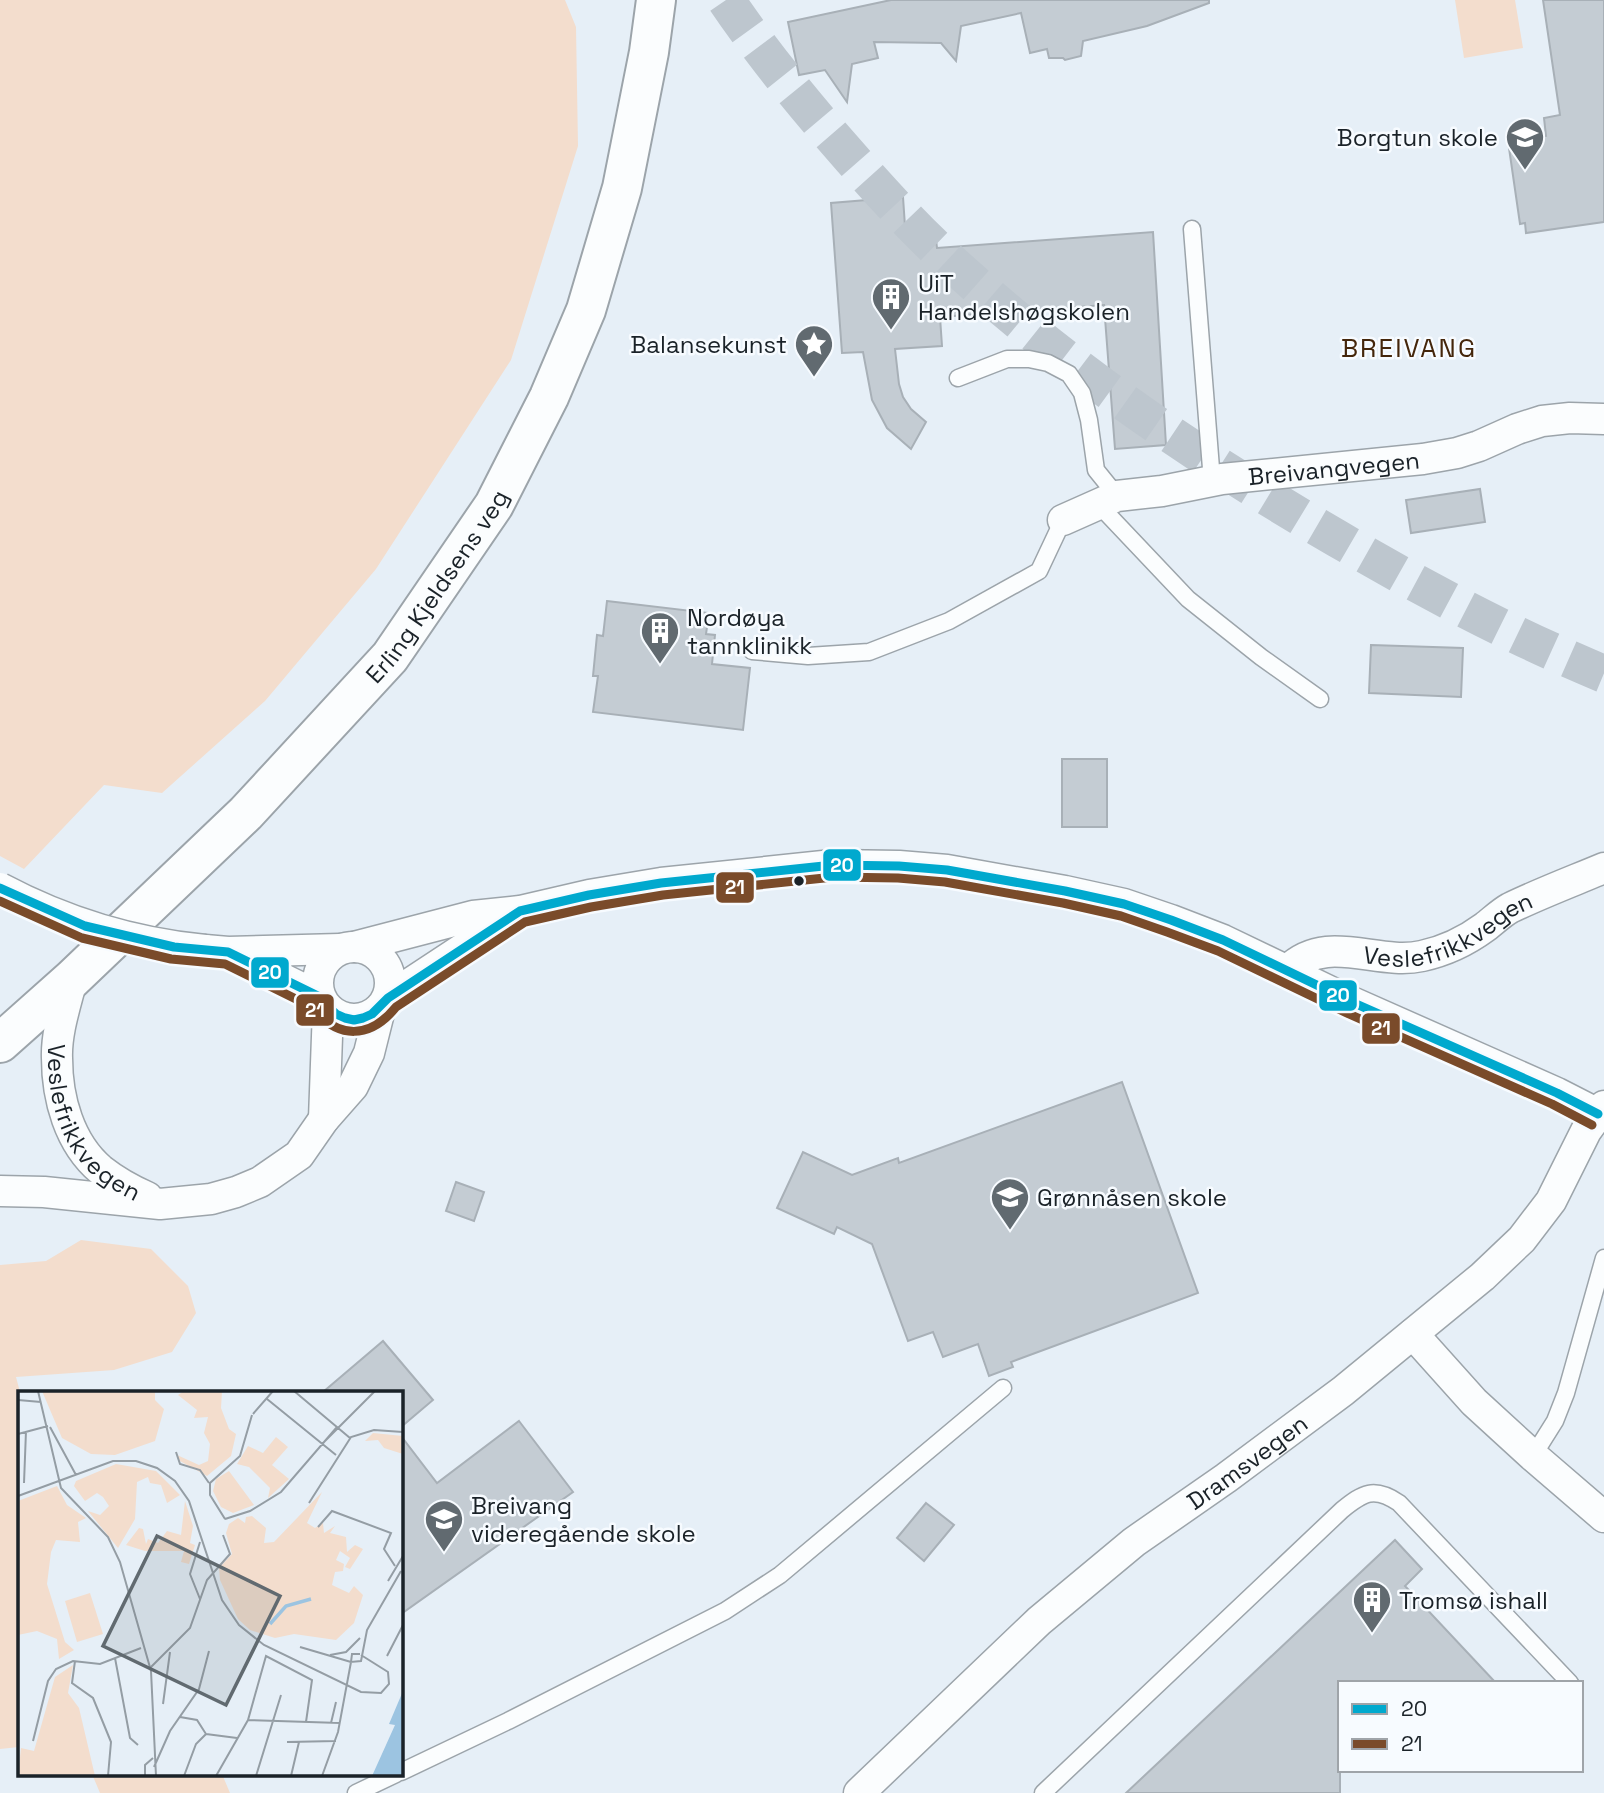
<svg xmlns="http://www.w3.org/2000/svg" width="1604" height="1793" viewBox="0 0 1604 1793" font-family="'Space Grotesk',sans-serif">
<rect width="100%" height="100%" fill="#e6eff7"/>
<path fill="#f3ddcd" d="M0,0H565L576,27L578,146L511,360L376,569L265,701L162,793L104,785L24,869L0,856Z
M1455,0H1515L1523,48L1464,58Z
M81,1240L151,1249L188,1286L196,1313L172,1352L114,1370L16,1377L20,1392L19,1747L0,1749V1265L46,1261Z
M92,1774H222L230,1793H100Z"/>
<path fill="#c4ccd3" stroke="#a8b0b7" stroke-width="2" d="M891,0H1209V3L1147,26L1083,41L1081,56L1065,60L1063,58H1049L1047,49L1030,53L1021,13L961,26L956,61L941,43L874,42L878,58L852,64L847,102L825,70L799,75L788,22Z
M1543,0H1604V222L1526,233L1525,223L1520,224L1508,141L1546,136L1544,118L1560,115Z
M903,197L906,241L936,239L937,248L1153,232L1166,445L1115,449L1104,305L940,317L942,346L895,349L899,384L903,397L911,409L926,422L911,449L887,428L872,400L863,352L842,353L831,203Z
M1480,489L1485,522L1411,533L1406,500Z
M607,601L709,613L706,634L715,635L712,664L750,668L743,730L593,712L598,676H593L597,635L603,636Z
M1371,645L1463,648L1461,697L1369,693Z
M1062,759H1107V827H1062Z
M1122,1082L1198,1293L1011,1362L1013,1367L989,1376L978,1344L943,1357L933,1332L908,1341L872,1244L837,1227L834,1234L777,1208L803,1152L852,1175L898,1158L899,1163Z
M456,1182L484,1192L474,1221L446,1211Z
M383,1341L433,1400L401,1427V1392H323Z
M519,1421L573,1492L401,1614V1436L437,1483Z
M926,1503L954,1525L924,1561L897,1538Z
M1395,1540L1422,1569L1405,1586L1496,1683H1340V1793H1126Z"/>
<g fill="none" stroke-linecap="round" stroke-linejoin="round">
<path stroke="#bdc6ce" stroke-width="38" stroke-dasharray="38 19" stroke-linecap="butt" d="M726,0C764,56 807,108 852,159C888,200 925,240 966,276C1079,377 1207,463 1338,539C1424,589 1512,636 1604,674"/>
<g stroke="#9ca4aa" stroke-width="19">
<path id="service" d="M1192,229L1212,481
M958,378L1007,359H1029L1048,363L1069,374L1082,393L1089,420L1096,470L1117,496
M1098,504L1188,599L1261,657L1320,699
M752,651L808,656L869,652L949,621L1039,571L1063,520
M1533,1456L1555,1421L1566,1393L1604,1258
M401,1772L508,1721L725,1611L780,1575L1003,1388
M356,1793L396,1774
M1043,1793L1342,1510C1363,1493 1374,1486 1399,1503L1570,1683"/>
</g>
<g stroke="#9ca4aa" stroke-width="33">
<g id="minor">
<path id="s1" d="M1063,520L1117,496L1162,491L1222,479L1423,459L1457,453L1479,446L1517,429L1542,421L1570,418L1604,419"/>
<circle cx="354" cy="983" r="36"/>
<path d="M354,947L473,916L520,911L589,895L661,883L833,865L899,866L947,870L1065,891L1124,904L1171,920L1223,940L1354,1003L1557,1093L1598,1114"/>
<path d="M205,950L228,952L340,949"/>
<path d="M232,954L320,997"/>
<path id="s2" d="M1288,970C1327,932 1376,966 1422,956C1445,951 1466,941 1485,927C1493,921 1501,913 1510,908C1541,893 1573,881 1604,868"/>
<path id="s3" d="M72,979C66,1004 56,1032 57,1058C57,1098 69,1143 101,1170C115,1181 131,1190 147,1197"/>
<path d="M388,998L517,913"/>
<path d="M324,1119L328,1009"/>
<path d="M0,1191L44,1192L160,1204L211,1199L236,1192L260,1182L299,1155L324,1119L353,1086L369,1053L380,1009"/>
<path d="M1413,1334L1474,1402L1533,1456L1604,1517"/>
<path id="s4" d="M859,1793L1039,1621L1134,1542L1226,1478L1343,1391L1482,1277L1522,1239L1551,1201L1586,1131L1604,1106"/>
</g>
</g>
<g stroke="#9ca4aa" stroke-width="42">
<g id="trunk">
<path id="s5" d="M0,1043L72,979L246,813L390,657L494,505L549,397L586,310L622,188L649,52L656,0"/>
</g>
</g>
<use href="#service" stroke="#fbfdfe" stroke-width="16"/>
<use href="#minor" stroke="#fbfdfe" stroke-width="30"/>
<use href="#trunk" stroke="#fbfdfe" stroke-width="38"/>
<g stroke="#9ca4aa" stroke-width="33" stroke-linecap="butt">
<path id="minor-bridge" d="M0,888C64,922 133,943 205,950"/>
</g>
<use href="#minor-bridge" stroke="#fbfdfe" stroke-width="30"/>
<g stroke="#f7fbff" stroke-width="14">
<path id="bus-1" d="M0,888L85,926L174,947L228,952L320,997L328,1007L336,1014L345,1018L354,1020L363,1018L372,1014L388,998L520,911L589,895L661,883L833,865L899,866L947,870L1065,891L1124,904L1171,920L1223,940L1354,1003L1557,1093L1598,1114"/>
</g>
<g stroke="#f7fbff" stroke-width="14">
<path id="bus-2" d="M0,901L82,938L171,959L225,964L312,1007C338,1040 370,1039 396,1007L525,922L591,907L663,895L834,877L898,878L945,882L1063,903L1121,916L1167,932L1218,951L1349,1014L1552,1104L1592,1125"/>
</g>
<use href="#bus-1" stroke="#00a9ce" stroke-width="9"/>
<use href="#bus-2" stroke="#7a4b2a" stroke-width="9"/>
</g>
<defs>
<g id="school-pin" transform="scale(2.0125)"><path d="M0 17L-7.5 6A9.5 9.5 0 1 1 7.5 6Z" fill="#616a70" stroke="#f7fbff"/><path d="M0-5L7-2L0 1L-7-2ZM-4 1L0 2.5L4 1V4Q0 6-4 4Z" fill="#fff"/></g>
<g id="building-pin" transform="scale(2.0125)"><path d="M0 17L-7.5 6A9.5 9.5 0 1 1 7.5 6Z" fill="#616a70" stroke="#f7fbff"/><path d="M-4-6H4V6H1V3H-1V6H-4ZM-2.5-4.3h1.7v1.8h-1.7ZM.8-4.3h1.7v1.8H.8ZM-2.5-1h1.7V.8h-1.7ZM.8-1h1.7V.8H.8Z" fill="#fff"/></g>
<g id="sight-pin" transform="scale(2.0125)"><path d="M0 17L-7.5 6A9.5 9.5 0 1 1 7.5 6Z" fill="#616a70" stroke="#f7fbff"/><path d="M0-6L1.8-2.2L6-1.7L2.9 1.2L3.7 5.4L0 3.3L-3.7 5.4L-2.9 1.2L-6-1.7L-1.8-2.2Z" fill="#fff"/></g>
</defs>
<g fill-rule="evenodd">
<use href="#school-pin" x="1525" y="137"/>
<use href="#building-pin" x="891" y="297"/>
<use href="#sight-pin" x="814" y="344"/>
<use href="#building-pin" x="660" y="631"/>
<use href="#school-pin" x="1010" y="1197"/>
<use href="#school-pin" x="444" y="1519"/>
<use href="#building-pin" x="1372" y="1600"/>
</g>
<circle fill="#1a2228" stroke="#f7fbff" stroke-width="2.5" cx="799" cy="881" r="6"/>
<g text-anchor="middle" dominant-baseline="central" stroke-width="5" stroke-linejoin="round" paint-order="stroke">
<g font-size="24" fill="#1a2228" stroke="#f7fbff" text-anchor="start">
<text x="1498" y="137" text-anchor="end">Borgtun skole</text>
<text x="918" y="283">UiT<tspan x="918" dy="28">Handelshøgskolen</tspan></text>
<text x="787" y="344" text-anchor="end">Balansekunst</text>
<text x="687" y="617">Nordøya<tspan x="687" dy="28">tannklinikk</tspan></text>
<text x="1037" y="1197">Grønnåsen skole</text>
<text x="471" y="1505">Breivang<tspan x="471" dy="28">videregående skole</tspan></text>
<text x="1399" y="1600">Tromsø ishall</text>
</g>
<g font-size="24" fill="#1a2228" stroke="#f7fbff">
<text stroke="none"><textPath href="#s1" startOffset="278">Breivangvegen</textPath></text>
<text stroke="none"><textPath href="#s5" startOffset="634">Erling Kjeldsens veg</textPath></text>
<text stroke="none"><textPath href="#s2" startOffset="172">Veslefrikkvegen</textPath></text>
<text stroke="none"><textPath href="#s3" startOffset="158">Veslefrikkvegen</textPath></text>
<text stroke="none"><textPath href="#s4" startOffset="511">Dramsvegen</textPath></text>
</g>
<g font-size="26" letter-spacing="2" fill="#44260b" stroke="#f7fbff">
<text x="1409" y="348">BREIVANG</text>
</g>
</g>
<g transform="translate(18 1391)">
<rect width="385" height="385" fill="#e6eff7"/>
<path d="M24,0H137V9L146,18L137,50L97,64L73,63L44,47ZM166,0H204L203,17L211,38L218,43L213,65L189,85L162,70L159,64L181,74L190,70L192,53L186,42L190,26L176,27L179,19L160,4ZM355,42L385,45V63L366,57L360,49L347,50ZM258,46L270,56L254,74L271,88L250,107L252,97L231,76L219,73L230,55L245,62ZM98,73L138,80L162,104L149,112L143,94L132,92L130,86L119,91L117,128L100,157L70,120L82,124L91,115L85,106L79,102L67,110L56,95L58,90ZM211,80L236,114L215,122L203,116L195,100L198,88ZM39,95L49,114L68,127L60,131L62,151L38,149L33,161L29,193L47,251L56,259L41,268L39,248L19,240L0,244V110ZM304,101L289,132L297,137L305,132L306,142L317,135L312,142L328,146L329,161L337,154L345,158L332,178L327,176L332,167L322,160L318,169L326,173L325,180L317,181L314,194L331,202L336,195L345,204L336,232L318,249L276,243L257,247L232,239L220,228L202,189L201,177L214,163L208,142L211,133L220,127L227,132L228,126L234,125L248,137L246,152L256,151ZM167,110L175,135L172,152L177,154L171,173L163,171L166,160H127L108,154L121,137L125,138L128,153L130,148L140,152L149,140L163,144ZM72,202L85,243L59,251L47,210ZM55,274L50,302L61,317L77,385H0L3,357L16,360L37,286Z" fill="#f3ddcd"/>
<path d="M385,300V385H354L377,334L371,333Z" fill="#9cc4e1"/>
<path fill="none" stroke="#9cc4e1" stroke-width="3.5" d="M252,233L268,215L293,208"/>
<path fill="none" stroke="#949da4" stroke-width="2" d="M20,0L43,97L90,146L102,171L133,280L138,385M276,0L332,47M249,8L318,64M0,9L23,11M235,23L255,0M32,36L58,84M0,43L30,35M305,52L357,0M158,61L162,73L182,79L191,92M6,92L8,40M0,105L95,70H118L139,77L157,90L171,110L204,209L221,234L246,254L343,301L363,302L371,293L370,281L343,264M291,112L333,46L356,39L385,41M207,128L232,120L263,101L319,36M207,128L192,104V92L222,65L234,24M300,136L314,120L373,142L366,158L377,175M370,190L385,165M182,208L172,183L182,151M282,256L333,271M342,263H334L333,271L343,270L349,239L383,180M312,264L328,261L342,247M369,265L385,234M97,267L112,347L120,354M57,270L54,292L75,307L93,351L90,385M132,277L172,237L189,189L212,163L205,144M145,313L152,261M162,326L179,329L188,343L178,353L166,385M230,329L322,332M313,332L318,311M188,343L219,347M15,350L30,290L38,278L55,270L82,273L123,257M269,351L318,350M136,376L152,340L181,298L191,260M127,385V374L135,367M198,385L230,329L248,265L294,289L288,331M238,385L263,304M273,385L281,351M304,385L320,341L333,271"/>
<path fill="#616a70" fill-opacity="0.15" stroke="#616a70" stroke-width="3.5" d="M139,145L262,205L208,314L85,255Z"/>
<rect width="385" height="385" fill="none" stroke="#1a2228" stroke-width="3.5"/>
</g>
<g stroke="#f7fbff" stroke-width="2.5">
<rect x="822" y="848" width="40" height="34" rx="7" fill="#00a9ce"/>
<rect x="715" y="871" width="40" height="33" rx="7" fill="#7a4b2a"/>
<rect x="250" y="956" width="40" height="33" rx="7" fill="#00a9ce"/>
<rect x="1318" y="979" width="40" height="33" rx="7" fill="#00a9ce"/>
<rect x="295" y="993" width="40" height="34" rx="7" fill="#7a4b2a"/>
<rect x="1361" y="1012" width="40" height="33" rx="7" fill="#7a4b2a"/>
</g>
<g font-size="19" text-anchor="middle" font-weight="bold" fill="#fff">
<text x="842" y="872">20</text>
<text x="735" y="894">21</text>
<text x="270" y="979">20</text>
<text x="1338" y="1002">20</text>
<text x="315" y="1017">21</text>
<text x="1381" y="1035">21</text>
</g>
<rect x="1338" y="1681" width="245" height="91" fill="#f7fbff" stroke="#9fa4a9" stroke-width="2"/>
<rect x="1352" y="1704" width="35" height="10" fill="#00a9ce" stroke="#9fa4a9" stroke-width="2"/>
<text x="1401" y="1716" font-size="21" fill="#1a2228">20</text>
<rect x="1352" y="1739" width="35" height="10" fill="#7a4b2a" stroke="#9fa4a9" stroke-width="2"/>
<text x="1401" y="1751" font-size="21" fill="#1a2228">21</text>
</svg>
